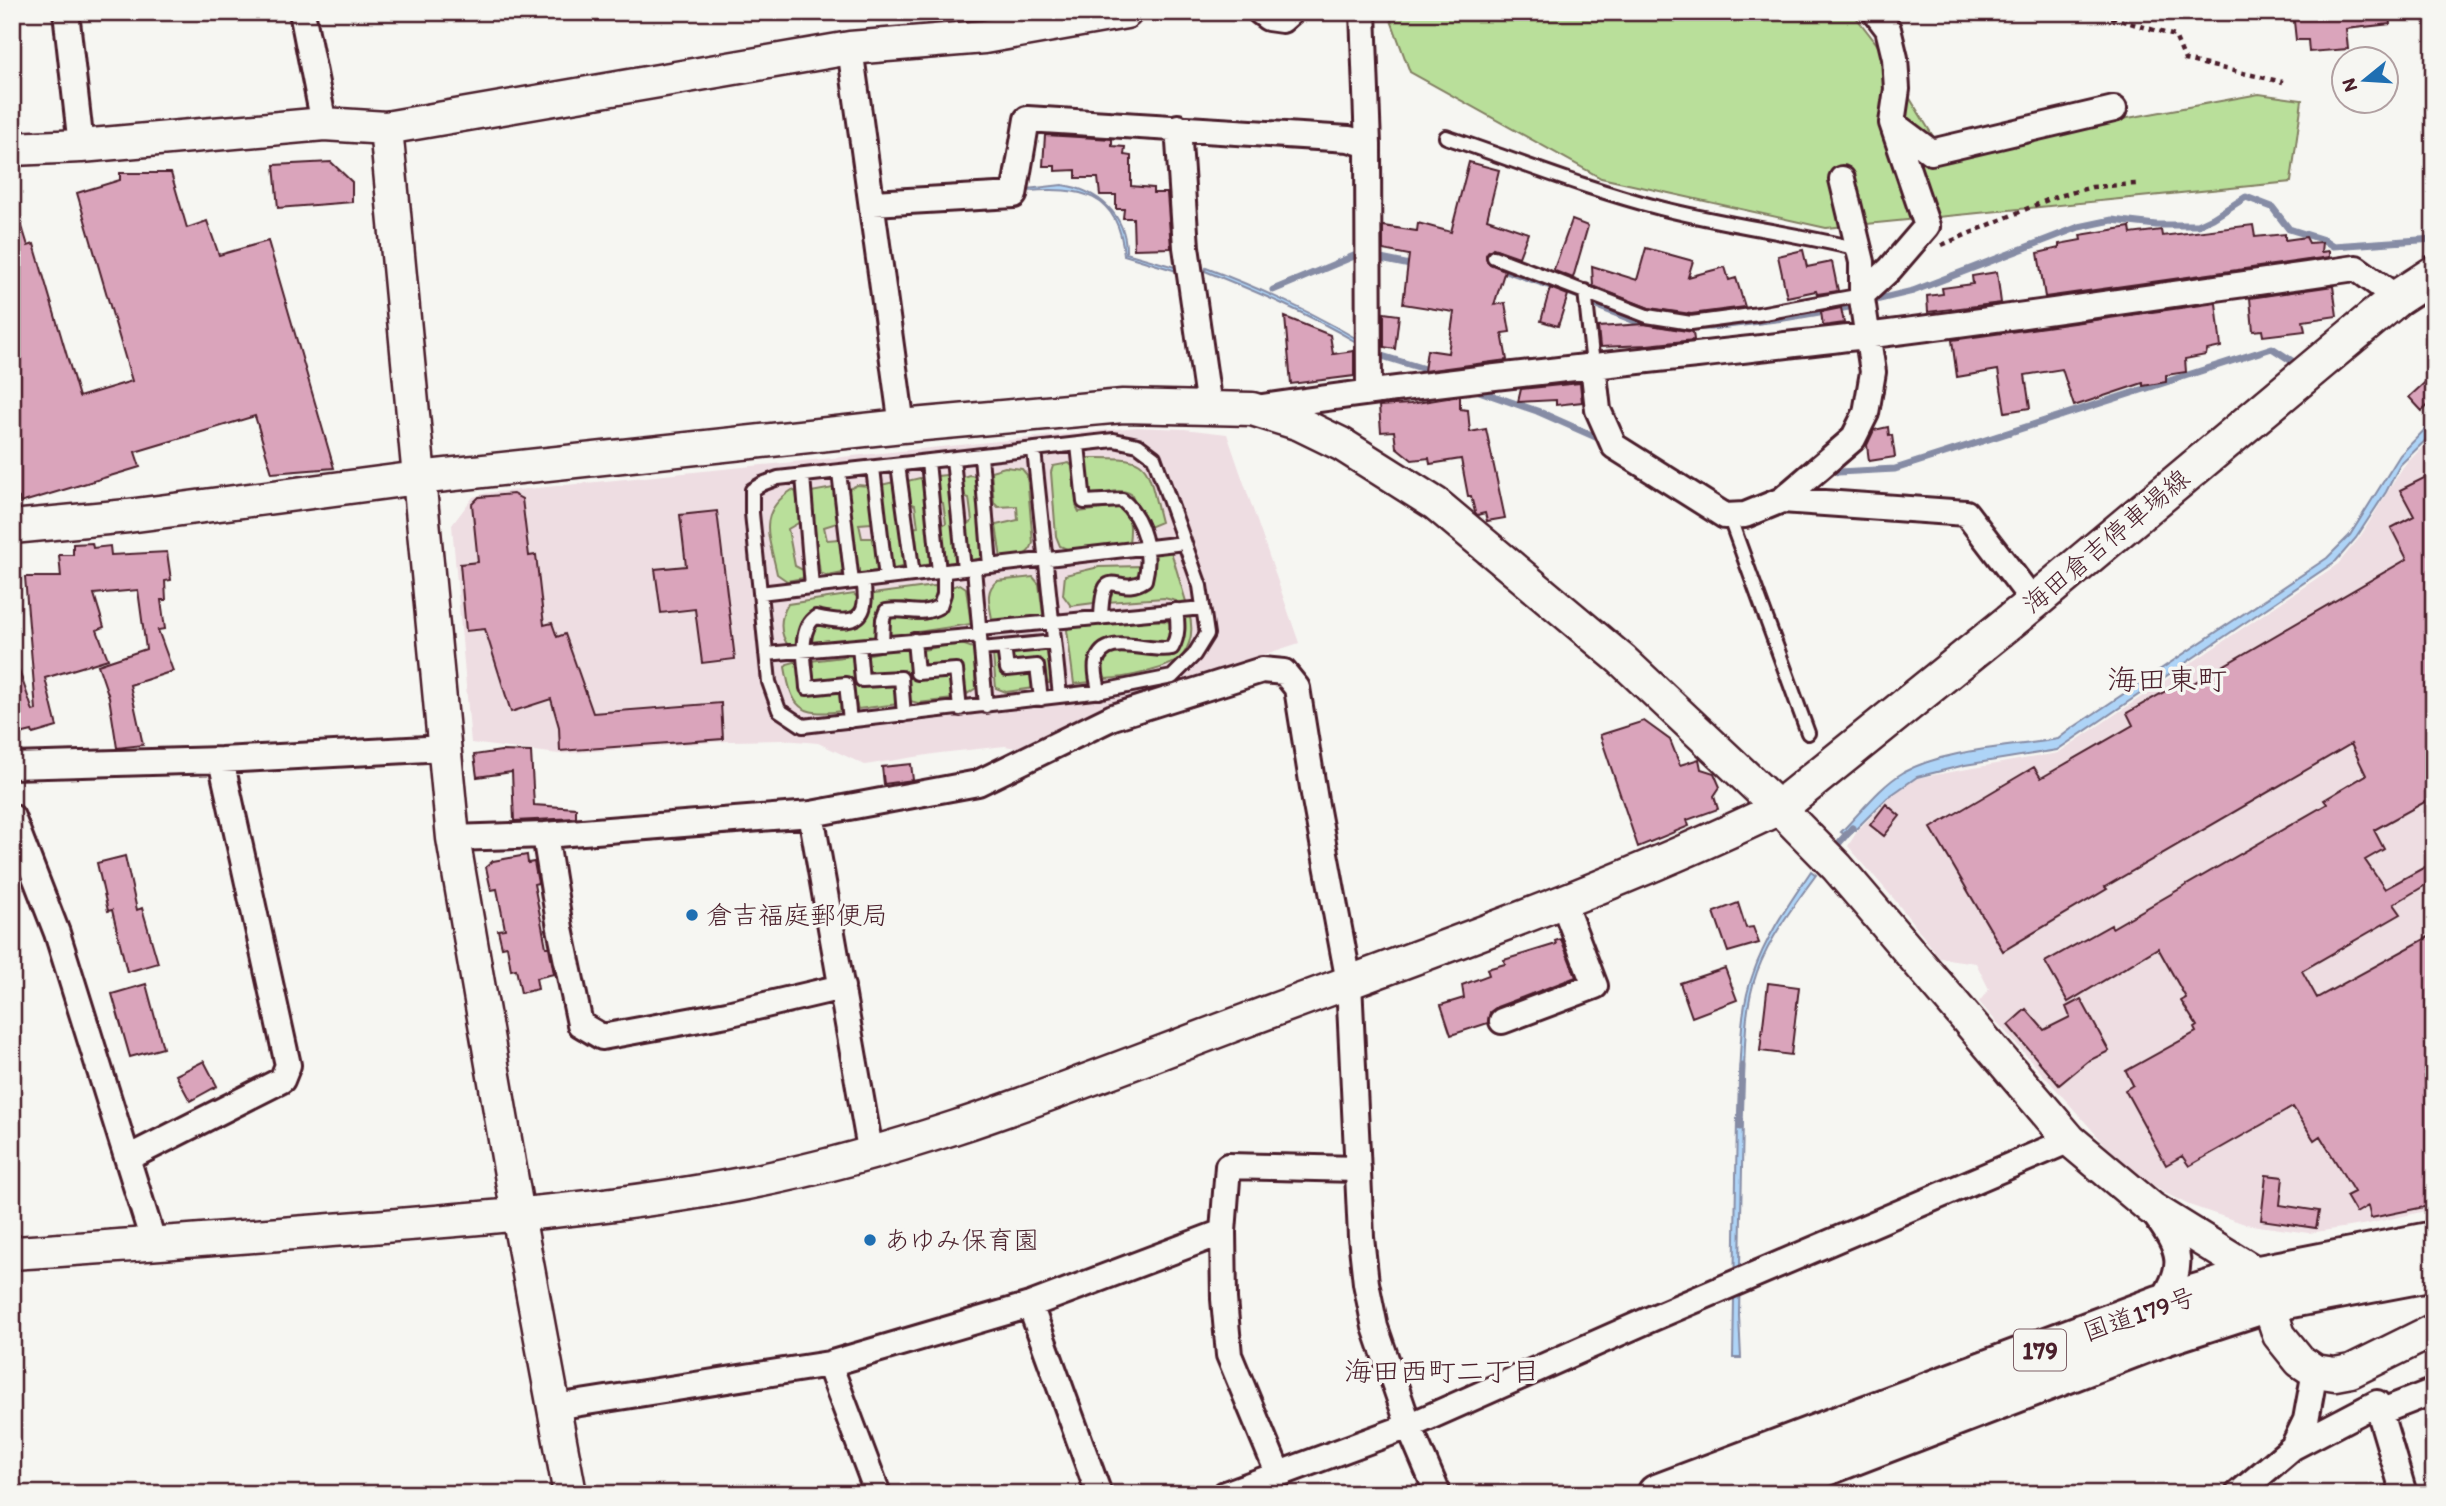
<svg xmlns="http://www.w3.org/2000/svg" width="2446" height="1506" viewBox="0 0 2446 1506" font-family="Itim,'Klee One',sans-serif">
<rect width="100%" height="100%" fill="#f6f6f2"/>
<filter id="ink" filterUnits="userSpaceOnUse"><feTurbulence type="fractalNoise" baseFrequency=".0143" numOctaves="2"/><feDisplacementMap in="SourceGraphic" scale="14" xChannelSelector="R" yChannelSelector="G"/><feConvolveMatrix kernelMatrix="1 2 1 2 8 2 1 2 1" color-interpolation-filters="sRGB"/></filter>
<g filter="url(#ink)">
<path fill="#eedde2" d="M1137,427L1184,429L1227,434L1299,643L1087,713L1022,749L1005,746L940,753L865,765L818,743L784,740L729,741L559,754L471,743L452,525L473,497L487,493Z
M2434,435V1209L2368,1224L2309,1233L2245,1224L2189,1205L2167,1194L2144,1179L2108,1148L1979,1002L1989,989L1976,963L1940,958L1894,899L1848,846L1858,830L1889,798L1917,778L2058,753L2338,564L2360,537L2403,467Z"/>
<path fill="#b9df9a" stroke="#827f62" stroke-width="2" d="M1388,12H1852L1876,43L1936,141L2057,131L2259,94L2302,100L2291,182L1826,228L1601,178L1410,72Z
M1086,458C1153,457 1145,460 1161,522L1149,527L1145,525L1131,494C1119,487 1104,494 1091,497L1089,495Z
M1069,463L1072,466L1077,508L1079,512L1118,507C1132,517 1131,527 1129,543L1067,549L1060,546L1056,536L1051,472L1053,466Z
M1005,467L1022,469L1027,475L1033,543C1028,559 1015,557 1001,559L996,525L1018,520L1017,506L998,507L994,503L991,471Z
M946,475L950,478L958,562L945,564L939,527L946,523L943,503L938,501L935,478L937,476Z
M969,475L976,476L984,551C982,557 978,561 971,561L969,557L966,526L972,521L969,498L963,496L960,478Z
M920,478L923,479L932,564L919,566L912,528L918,527L915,505L910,503L907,481Z
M894,482L906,566L893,569L890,563L881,485Z
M857,485L869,486L875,520L872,523L859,524L862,538H874L879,568L877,571L858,574L847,490Z
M833,488L835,489L838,520L837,523L824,527L827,540L839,539L841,541L846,569L843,573L828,576L820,573L811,496V492Z
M792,490L796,492L800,522L788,529L795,566L805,571L803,578L787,581L777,574C770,538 755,514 792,490Z
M1170,548L1187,605L1180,606L1176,601L1164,598L1107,602V590L1151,573L1156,552Z
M1140,566L1142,568V581L1115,580L1094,603L1071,606L1063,595L1065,575L1099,567Z
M1033,577L1039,584L1043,614L1040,618L995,621L992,619C990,605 984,591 997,581Z
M960,584L966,588L971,624L891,636L888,632L890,616C900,614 908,619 917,620C940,621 945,606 948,588Z
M934,586L940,587L934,603L922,607L904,602L884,605L880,611L876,635L873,638L812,644L810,642L815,623C854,629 859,635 873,594Z
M854,594L857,597V613L843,617L817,611L811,613L804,619L795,647H789C779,633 779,619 788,604Z
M1189,613C1193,627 1192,642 1183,655C1173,669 1123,678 1105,679C1099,667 1105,649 1120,649C1126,648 1132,651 1137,652C1152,656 1164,656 1177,652L1185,631L1183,618Z
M1151,620L1174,622L1169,643C1160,643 1150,644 1141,643C1125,640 1117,637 1102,644L1090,682L1074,684L1067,630L1069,628Z
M959,643L973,648L976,688L967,694L960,665L923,669L918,651Z
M907,646L914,679L950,674L953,699L918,703L910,701L904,670L870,676L866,673L864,657L866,655Z
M1045,649L1047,652L1051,678L1049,683H1043L1039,665L1011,666L1010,653Z
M993,655L1001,656L1005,670H1036L1034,688L1006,692L996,688Z
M851,656L856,658L860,685L897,683L898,704L858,709L849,680L814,682L811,680L810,661Z
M798,661L803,693L839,689L841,691L842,711C799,717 792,707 785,667L787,664Z"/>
<path fill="#aed4f7" stroke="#868ca5" stroke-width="2" d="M1062,185C1098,190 1127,215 1126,253L1182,269L1180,272L1124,255C1119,192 1080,187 1027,191L1026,189Z
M1206,268C1259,288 1308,310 1357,339L1356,342C1307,313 1257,292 1205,271Z
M2434,420V432L2400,465L2386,492L2356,538L2336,561L2057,750L1965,765L1917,777L1887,798L1848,837L1841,832C1861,812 1880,786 1904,772C1946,749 2011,747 2058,739L2071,729L2327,558L2350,535L2400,455Z
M1811,871L1816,875C1794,905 1770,937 1757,972C1745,1005 1745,1041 1744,1074L1739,1075C1741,1041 1741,1006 1753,974C1766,936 1789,904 1811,871Z
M1737,1119H1743L1739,1315L1741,1358H1733Z"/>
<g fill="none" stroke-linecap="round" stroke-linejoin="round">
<path stroke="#868ca5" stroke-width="7" d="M1376,258L1415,266
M1497,267L1579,296
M1273,290L1354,256
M1871,301L1913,291L2079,227L2112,220L2156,225H2198L2213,218L2246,197L2272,207L2289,229L2324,240L2333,246L2434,239
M1595,305L1650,327
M1665,328L1711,327L1784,318L1849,307
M1382,356L1441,374
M1479,391L1537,411L1598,438
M1838,472L1895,469L2272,348L2295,363
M1832,851L1852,828
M1740,1127L1742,1066"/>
</g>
<path fill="#daa4bb" stroke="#4a1f2b" stroke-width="2" d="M2293,12H2389L2390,24L2346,29L2348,49L2309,52L2308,40H2296Z
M1045,135L1112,139V146L1125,147L1124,155L1131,156V186L1153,188V193H1167L1171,248L1134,249L1133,218H1123L1124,209H1116V195H1100L1098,178H1076V170L1055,171V166H1043Z
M331,162L352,182V202L278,208L274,165Z
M1469,162L1499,170L1487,219L1528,233L1519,257L1493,248L1486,255L1488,263L1505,270L1494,305L1505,303L1510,332L1502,333L1507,360L1424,371L1427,350L1448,353L1454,312L1403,304L1409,255L1383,250V226L1417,231L1418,223L1451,232Z
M120,173H171L187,228L207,221L219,255L268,241L334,468L272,473L255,416L135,452L140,467L20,503L19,498L12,501V211L17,210L28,246L34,244L79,397L132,381L77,193L120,180Z
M1572,220L1588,226L1573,278L1555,271L1554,269Z
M2253,225L2255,237L2285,234V240L2306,237L2309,243L2322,242L2321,252L2329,251V257L2045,297L2038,253L2059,248V244L2081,240L2080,235L2130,227L2131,234L2161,230L2162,236Z
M1646,248L1693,261L1688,277L1725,267L1729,280L1736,278L1745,307L1691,314L1649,308L1593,286L1592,266L1637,280Z
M1803,250L1807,267L1832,262L1838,291L1817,294L1816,291L1787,297L1778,256Z
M1997,272L2001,303L1928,312L1927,296L1943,294L1942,288L1973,284L1972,276Z
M2333,286L2337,316L2303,321L2305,331L2263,336L2262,330L2253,331L2250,298Z
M1550,288L1568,295L1558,326L1541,321Z
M2216,303L2221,347L2207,350L2206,355L2185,359L2186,372L2166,375V382L2143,386V383L2074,406L2062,369L2025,375L2030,408L2005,412L1998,370L1957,377L1952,340Z
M1841,308L1844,323L1823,326L1821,312Z
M1384,313L1399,315L1395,349L1384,347Z
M1285,317L1330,335L1333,354L1354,351V376L1291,384Z
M1644,324L1693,332L1694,340L1647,345L1600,347L1598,327Z
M2434,374V400L2422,411L2409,397Z
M1580,383L1582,402L1556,405V400L1518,402L1521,389Z
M1460,396V409L1468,410L1470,432L1486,429L1505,518L1487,521L1485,513L1477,515L1475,512L1471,496H1468L1461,459L1430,464L1429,458L1412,460L1396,447L1394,431L1381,432L1379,406L1410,404Z
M1888,427L1889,436L1892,435L1895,457L1869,461L1867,445L1874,430Z
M2434,473V797L2374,830L2384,849L2365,860L2385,889L2434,862V880L2394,904L2401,914L2302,971L2317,998L2434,934V1205L2371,1218L2368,1206L2356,1213L2346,1196L2354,1192L2320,1136L2314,1140L2293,1107L2189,1166L2182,1156L2166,1165L2125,1090L2133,1085L2126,1071L2196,1032L2194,1028L2197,1026L2181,1001L2186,998L2158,948L2068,1002L2045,962L2111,925L2112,928L2327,804L2324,800L2366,775L2351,744L2105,887L2107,889L2003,951L1931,828L2034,767L2041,778L2133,725L2127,713L2187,679L2190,685L2407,559L2391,528L2414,516L2400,490Z
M513,494L522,499L529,556L536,555L544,625L552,623L557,637L565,634L593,713L721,703L723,739L560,751L559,727L551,699L511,712L485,629L466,631L460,564L478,562L472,504L479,497Z
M717,511L735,659L702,663L695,609L661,613L655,569L686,566L680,515Z
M92,543L93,548L110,546L111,555L167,552L171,580L165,581L166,600H161L165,629L158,630L173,671L130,685L143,745L117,748L109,697L98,665L146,649L138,590L94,594L104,627L97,630L108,659L45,678L57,727L33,734L32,731L12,736V660L15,659L33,711L36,710L25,577H61L59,555H73V544Z
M1644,721L1670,740L1680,765L1699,759L1701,769L1714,773L1720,787L1714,796L1718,809L1687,820L1689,826L1638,847L1600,735Z
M501,751L531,752L534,805L576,808V818L514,821L512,772L477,777L474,755Z
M911,764L913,780L884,784L882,767Z
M1886,804L1900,816L1884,836L1870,825Z
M527,855L528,863L534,862L538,883L534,884L546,947H549L554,974L536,978L538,989L521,993L516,969L511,970L507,946L502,947L498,930L505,929L497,889L491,890L486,867L493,861Z
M125,856L137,910L142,908L158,963L127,972L112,910L108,911L97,863Z
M1738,903L1746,928L1753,927L1759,943L1728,952L1714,912Z
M1561,939L1576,977L1497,1007L1490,1012L1488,1023L1451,1035L1441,1005L1464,998L1462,985L1489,975L1487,969L1505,964L1504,960L1556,944L1555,941Z
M1725,968L1737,1000L1692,1017L1680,983Z
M1768,983L1799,987L1791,1055L1760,1051Z
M146,984L163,1048L130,1057L112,994Z
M2081,999L2109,1051L2088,1061L2059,1085L2008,1025L2026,1009L2044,1030L2070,1017L2066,1007Z
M204,1061L217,1086L190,1101L176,1075Z
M2266,1175L2283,1177L2280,1205L2319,1211L2316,1228L2261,1220Z"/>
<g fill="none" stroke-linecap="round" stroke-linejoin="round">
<g stroke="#4a1f2b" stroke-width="18">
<path id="service" d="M1446,137C1517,161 1587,189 1660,208C1726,225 1793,233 1859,249
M1494,257L1647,316L1691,323L1759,314L1862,295
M1585,291L1593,365
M1114,440L1138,445L1154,457L1200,586L1207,634L1194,655L1172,677L1102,691L803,726L779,710L769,682L752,513V490L762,484L778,478Z
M1078,445L1084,502L1122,500C1144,518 1152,554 1145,580C1117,599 1103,558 1101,618
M1034,450L1060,696
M981,456L990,566
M953,459L964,569
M928,462L939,572
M898,465L913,575
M873,468L886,578
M839,472L852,582
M803,476L812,587
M1729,516L1808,733
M974,568L986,706
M760,593L1184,543
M979,629L1203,608
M914,640L917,673L956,670L960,709
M882,644L883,619L886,611C907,607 920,618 940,606L944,594V571
M859,646L862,680L901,678L904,715
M1004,647L1007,669L1037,666L1041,699
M981,649L1054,642
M766,654L980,635
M1099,692C1098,683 1094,671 1096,663C1104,630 1149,654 1172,648C1179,635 1178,624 1176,610
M850,721L846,684L807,688C806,666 796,630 816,617C852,625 871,623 863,581"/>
</g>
<g stroke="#4a1f2b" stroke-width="30">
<path id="minor" d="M66,12L81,146
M302,12L324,124
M1260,12L1268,18L1282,20L1291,12
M1363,12L1368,145
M850,48L902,426
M1892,123L1931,152L2114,109
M1178,127L1186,247L1209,407
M873,203L1014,195L1027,119L1349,139L1368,145L1369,392
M1862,295L1890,269L1927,226L1892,123L1897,89L1895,58L1888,29L1875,12
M1593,365L1598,410L1614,446L1725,516L1745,515L1782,500L1853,439L1866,413L1873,372L1862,299V262L1842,179
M1256,408C1458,378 1662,360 1865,336C2029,316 2193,291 2356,268L2397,298
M1782,500L1966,513L2034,602
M12,766L221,760L445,748
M811,814L871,1155
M12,817L57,933L154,1244
M545,835L560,928L580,1024L602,1037L727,1014L842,987
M453,838L545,835L811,814L978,783L1113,717L1262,670L1284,672L1297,688L1315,800L1349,982L1361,1237L1366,1283L1375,1327L1409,1426L1438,1494
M1502,1021L1595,986L1562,900
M128,1158L282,1080L288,1065L221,760
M2155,1215C2181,1251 2187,1266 2159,1305
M1223,1232L1224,1299L1229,1355L1278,1473
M1030,1305L1099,1494
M829,1364L878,1494
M555,1407L829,1364L1030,1305L1223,1232L1228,1166L1358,1169
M2380,1412L2434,1391
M2293,1447L2377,1403L2404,1494
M1225,1494L1409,1426L1653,1318L2070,1140
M2238,1494L2293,1447L2306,1420L2315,1371"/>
</g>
<g stroke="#4a1f2b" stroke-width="37">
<path id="tertiary" d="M386,128L453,838L518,1215L570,1494
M12,149L81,146L324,124L386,128L850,48L984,37L1126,12
M12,527L128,516L418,478L902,426L1123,406L1252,409L1300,424L1341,444L1436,504L1622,660L1779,808L1837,867L2070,1140L2151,1208L2259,1275L2279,1335L2300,1361L2315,1371L2335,1374L2351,1371L2434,1330
M12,1253C132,1246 252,1236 372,1227C497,1217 623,1207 747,1183C920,1150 1083,1081 1247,1020C1426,953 1607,891 1779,808"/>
</g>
<g stroke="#4a1f2b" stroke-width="40">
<path id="secondary" d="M1779,808L2034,602L2397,298L2434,274"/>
</g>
<g stroke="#4a1f2b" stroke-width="44">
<path id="trunk" d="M1657,1494L2159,1305L2259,1275L2434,1241
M1753,1494L2164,1336L2269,1302L2434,1271"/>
</g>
<path stroke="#4a1f2b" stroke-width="4.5" stroke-dasharray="5 5" stroke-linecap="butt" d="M2092,12L2175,36L2185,60L2283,82
M1942,245L2052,198L2092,187L2136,184"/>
<use href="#service" stroke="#f6f6f2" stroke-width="12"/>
<use href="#minor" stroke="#f6f6f2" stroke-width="24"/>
<use href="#tertiary" stroke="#f6f6f2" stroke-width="32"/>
<use href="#secondary" stroke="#f6f6f2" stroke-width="35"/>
<use href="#trunk" stroke="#f6f6f2" stroke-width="38"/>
</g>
</g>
<g fill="#1f6fb2" stroke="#f6f6f2" stroke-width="2.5">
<circle cx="692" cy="915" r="7"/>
<circle cx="870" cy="1240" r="7"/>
</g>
<g text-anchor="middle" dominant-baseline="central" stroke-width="7" stroke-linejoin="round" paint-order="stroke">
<rect fill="#f6f6f2" stroke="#7e6067" stroke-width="2" x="2014" y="1329.5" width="52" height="41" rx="5"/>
<g font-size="24" font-weight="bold" fill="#4a1f2b">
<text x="2040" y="1350">179</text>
</g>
<g font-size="26" fill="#4a1f2b" stroke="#f6f6f2">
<text transform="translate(2106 541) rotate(-40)">海田倉吉停車場線</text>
<text transform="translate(2139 1314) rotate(-19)">国道179号</text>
</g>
<g font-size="26" fill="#4a1f2b" stroke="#f6f6f2" text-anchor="start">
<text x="706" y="915">倉吉福庭郵便局</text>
<text x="884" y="1240">あゆみ保育園</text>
</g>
<g font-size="28" fill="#4a1f2b" stroke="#f6f6f2">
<text x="1442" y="1371">海田西町二丁目</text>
</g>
<g font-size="30" fill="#4a1f2b" stroke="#f6f6f2">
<text x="2167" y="679">海田東町</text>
</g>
</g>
<rect width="2446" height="1506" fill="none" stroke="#f6f6f2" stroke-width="42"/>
<rect x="21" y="21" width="2404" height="1464" fill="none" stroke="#4a1f2b" stroke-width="2.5" filter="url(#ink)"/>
<g transform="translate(2365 80) rotate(252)"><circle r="33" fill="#f6f6f2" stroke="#b1a0a2" stroke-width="2"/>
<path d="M0-5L12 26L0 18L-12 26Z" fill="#1f6fb2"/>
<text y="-10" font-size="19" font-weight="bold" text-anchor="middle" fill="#4a1f2b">N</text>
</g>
</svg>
